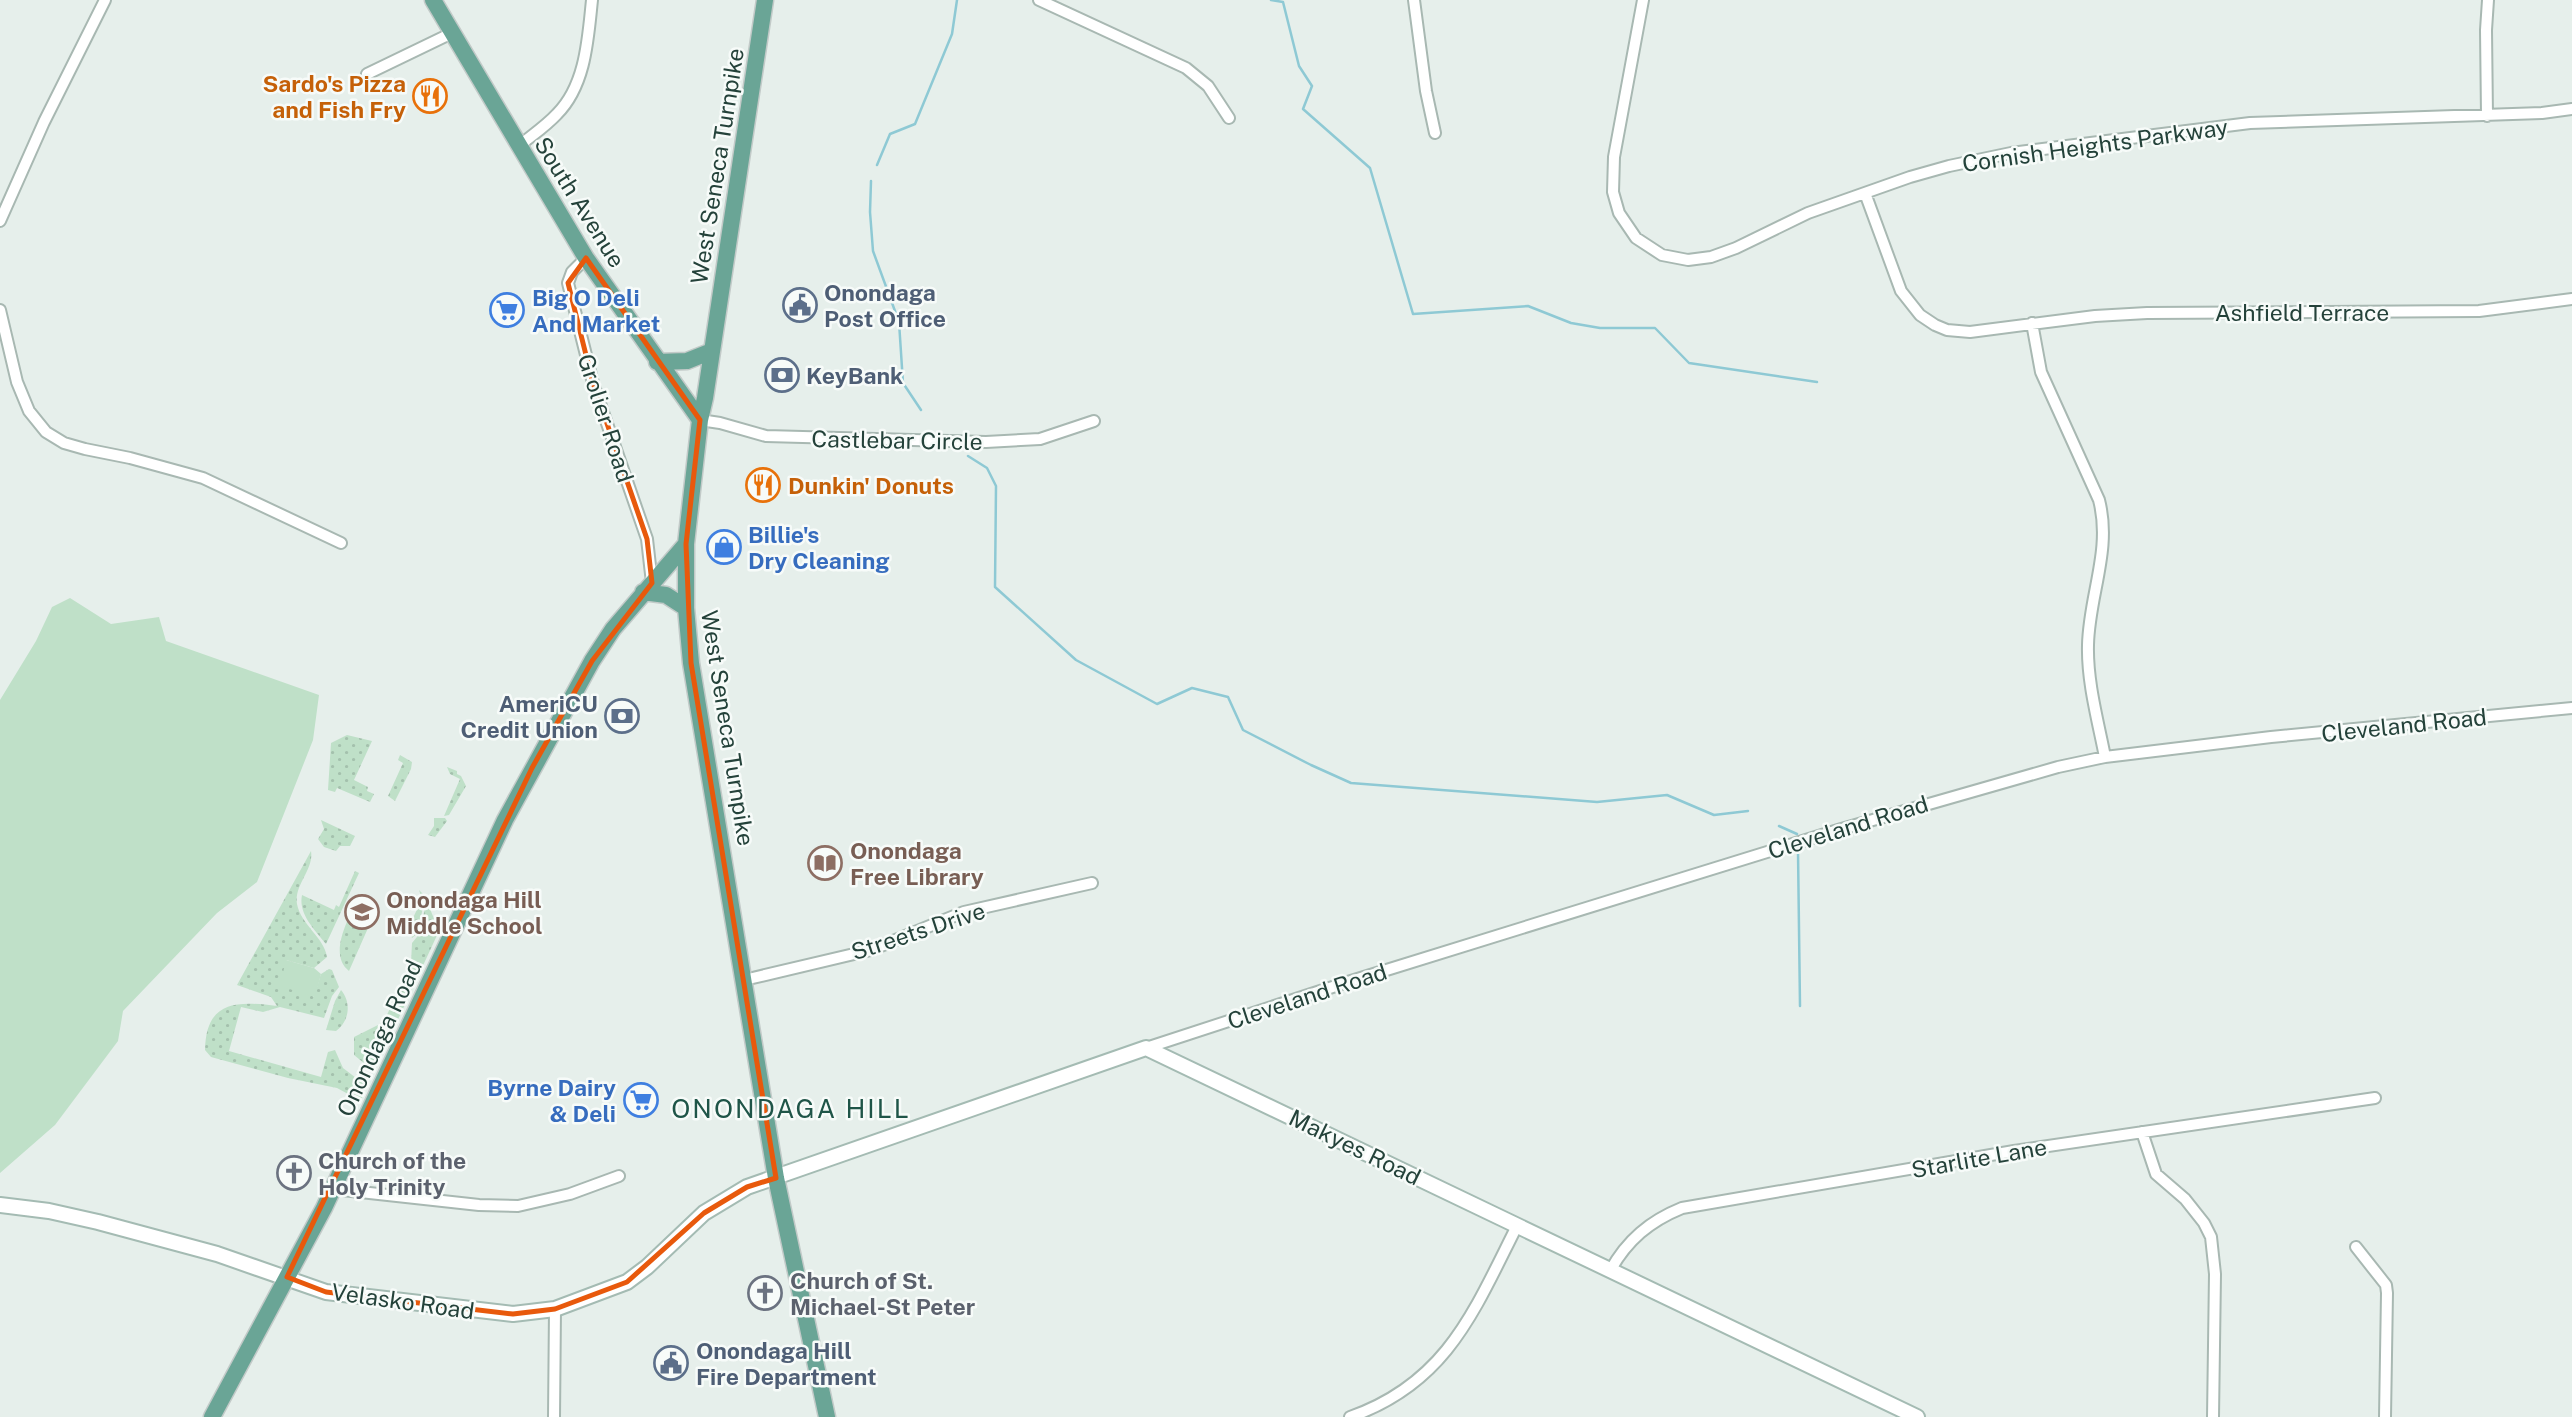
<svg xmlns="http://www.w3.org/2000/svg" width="2572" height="1417" viewBox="0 0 2572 1417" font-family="'Public Sans',sans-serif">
<defs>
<pattern id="grass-dots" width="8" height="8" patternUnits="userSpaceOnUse" patternTransform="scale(1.75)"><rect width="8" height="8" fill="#bfe0c8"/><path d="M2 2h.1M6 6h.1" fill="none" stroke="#a4c1ad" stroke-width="1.8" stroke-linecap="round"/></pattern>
</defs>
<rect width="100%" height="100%" fill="#e6efeb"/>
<path fill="url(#grass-dots)" d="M347,735L372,741L354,780L368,787L367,791L374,794L370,802L337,788L335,792L328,790L331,743Z
M400,755L412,762L411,769L395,801L388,796L403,763L398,760Z
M447,767L457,771V774L461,776L466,786L449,815L444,816L460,779L450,774Z
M434,818H445L447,821L435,837L428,835L434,826Z
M321,820L355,836L350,846H340L336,851L324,847L318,839L324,829Z
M311,851C314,870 294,884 297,904C301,925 324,937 327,957L314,968L286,960L314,997L321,974L329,969L332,970L339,987L332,996L324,1018L280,1007L263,1012L241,1007L229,1051L321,1077L328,1052L335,1050L343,1068L364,1084L365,1089L361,1101L337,1088L288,1078L211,1057L205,1050C206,1000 237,1001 277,1006L271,997L237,985Z
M355,871L359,873L326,944C315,930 298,914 302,895L334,910L336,905L339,907Z
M419,890L425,896L418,933L412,938L407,922L412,920L422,899Z
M426,899L439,931L376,1067L370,1068L354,1055V1037L380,1024L386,1017L411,963L412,943L421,932Z
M357,901L376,910L349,971C328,955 348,919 357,901Z
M341,990C352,1003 349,1022 336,1031L326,1030L335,1001Z"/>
<path fill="#bfe0c8" d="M70,598L111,624L159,617L166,641L319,695L313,740L257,882L217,913L123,1011L118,1041L55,1125L0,1173V700L36,641L52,607Z
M286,960L314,968L321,974L315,997L280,986Z"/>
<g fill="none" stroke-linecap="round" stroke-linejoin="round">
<path stroke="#8ec9d4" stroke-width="2.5" d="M1271,0L1283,2L1299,66L1312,86L1303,109L1370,168L1413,314L1528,306L1571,323L1600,328H1655L1689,363L1817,382
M877,165L890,134L915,124L952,34L957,0
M871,181L870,212L873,251L899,322L903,383L921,410
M968,456L987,468L996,486L995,587L1076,660L1157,704L1192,688L1228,697L1243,730L1311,765L1351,783L1597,802L1667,795L1714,815L1748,811
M1779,826L1797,834
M1798,851L1800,1006"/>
<g stroke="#a8b8b2" stroke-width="14">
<path id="street" d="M1039,0L1186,68L1208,86L1229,118
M1414,0L1426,91L1435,133
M1643,0L1614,157L1613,192L1619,213L1636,238L1662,255L1688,260L1711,257L1736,248L1808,213L1910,177L1949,166L2011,153L2250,123L2542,113L2572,109
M367,74L454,32
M2487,116L2486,30L2488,0
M519,146C531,136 546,126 557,114C586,85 588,38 592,0
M1865,193L1901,291L1920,315L1935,325L1947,330L1970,332L2095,316L2147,313L2479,311L2572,299
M0,221L44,122L105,0
M586,258L572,272L568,283L593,383L647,539L652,583
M0,310L17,382L29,411L46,432L64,443L85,449L130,458L203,478L341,543
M2032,323L2041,372L2099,500C2112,550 2089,595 2088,645C2087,682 2098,721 2105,757
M700,420L720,423L766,436L986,442L1040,439L1094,421
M744,980L871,950L964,912L1092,883
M1146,1048L1351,981L1838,830L2058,767L2105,757L2271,737L2572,708
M2142,1132L2156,1174L2185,1199L2204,1223L2211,1237L2215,1274L2213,1417
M333,1189L479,1205L518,1206L570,1194L619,1176
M2356,1247L2386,1285L2387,1293L2385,1417
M1610,1271C1627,1240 1650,1221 1682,1208L2014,1151L2375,1098
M554,1417L555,1309
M1350,1417C1447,1383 1474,1311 1517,1226"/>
</g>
<g stroke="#a4bbb3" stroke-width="18">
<path id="secondary" d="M0,1205L49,1211L98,1222L217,1254L326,1292L513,1314L555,1309L627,1282L647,1267L704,1213L747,1187L1146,1048L1917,1417"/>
</g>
<g stroke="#c2cac8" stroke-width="19">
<path id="primary" d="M433,0L586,258L700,420
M765,0L705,398L700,420L686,544V608L691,663L776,1178L827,1417
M657,362L687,361L712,351
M643,592L666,595L686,608
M212,1417L324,1208L505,820L592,661L613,629L686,544"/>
</g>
<use href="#street" stroke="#fff" stroke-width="10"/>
<use href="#secondary" stroke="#fff" stroke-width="14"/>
<use href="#primary" stroke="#6aa596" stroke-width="16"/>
</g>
<path fill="none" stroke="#e8590c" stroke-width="5" stroke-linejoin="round" d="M586,258L700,420L686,544L691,663L776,1178L747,1187L704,1213L627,1282L555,1309L513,1314L326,1292L287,1277L532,768L592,661L652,583L647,539L593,383L568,283Z"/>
<defs>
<g id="restaurant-ring" transform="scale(1.75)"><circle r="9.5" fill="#f7fbf9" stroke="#e8710a" stroke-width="1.5"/><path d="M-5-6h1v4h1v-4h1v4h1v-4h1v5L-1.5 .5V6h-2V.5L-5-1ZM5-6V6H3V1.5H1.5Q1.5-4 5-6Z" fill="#e8710a"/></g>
<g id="civic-ring" transform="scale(1.75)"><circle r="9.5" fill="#f7fbf9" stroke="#5c6f8a" stroke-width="1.5"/><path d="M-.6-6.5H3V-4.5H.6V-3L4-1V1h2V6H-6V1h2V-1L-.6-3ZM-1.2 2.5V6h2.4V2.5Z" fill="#5c6f8a"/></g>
<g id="supermarket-ring" transform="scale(1.75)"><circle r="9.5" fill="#f7fbf9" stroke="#3f7fe0" stroke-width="1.5"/><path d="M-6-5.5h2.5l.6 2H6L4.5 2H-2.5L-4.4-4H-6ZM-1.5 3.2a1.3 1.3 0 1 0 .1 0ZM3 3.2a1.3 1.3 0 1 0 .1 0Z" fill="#3f7fe0"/></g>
<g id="bank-ring" transform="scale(1.75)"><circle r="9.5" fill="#f7fbf9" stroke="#5c6f8a" stroke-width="1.5"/><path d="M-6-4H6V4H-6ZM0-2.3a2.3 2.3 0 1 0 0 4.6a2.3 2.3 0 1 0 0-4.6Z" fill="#5c6f8a"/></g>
<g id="shop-ring" transform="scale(1.75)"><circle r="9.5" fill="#f7fbf9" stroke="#3f7fe0" stroke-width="1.5"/><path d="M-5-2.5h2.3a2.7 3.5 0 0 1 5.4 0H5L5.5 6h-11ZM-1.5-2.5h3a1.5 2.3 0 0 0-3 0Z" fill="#3f7fe0"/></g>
<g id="library-ring" transform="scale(1.75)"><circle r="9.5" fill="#f7fbf9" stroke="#8d6e63" stroke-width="1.5"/><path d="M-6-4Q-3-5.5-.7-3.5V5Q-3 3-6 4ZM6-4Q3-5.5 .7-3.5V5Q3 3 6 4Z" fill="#8d6e63"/></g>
<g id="school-ring" transform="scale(1.75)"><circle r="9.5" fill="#f7fbf9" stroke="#8d6e63" stroke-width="1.5"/><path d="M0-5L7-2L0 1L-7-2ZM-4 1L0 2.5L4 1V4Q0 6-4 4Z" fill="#8d6e63"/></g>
<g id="church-ring" transform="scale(1.75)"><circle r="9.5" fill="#f7fbf9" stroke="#6b7280" stroke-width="1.5"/><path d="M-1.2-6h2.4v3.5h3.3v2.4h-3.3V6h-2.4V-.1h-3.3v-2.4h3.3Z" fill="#6b7280"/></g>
</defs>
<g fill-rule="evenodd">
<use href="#restaurant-ring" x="430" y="96"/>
<use href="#civic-ring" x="800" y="305"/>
<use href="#supermarket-ring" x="507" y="310"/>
<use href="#bank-ring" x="782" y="375"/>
<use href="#restaurant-ring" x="763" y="485"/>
<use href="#shop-ring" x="724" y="547"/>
<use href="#bank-ring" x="622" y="716"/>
<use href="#library-ring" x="825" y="863"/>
<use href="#school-ring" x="362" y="912"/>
<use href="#supermarket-ring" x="641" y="1100"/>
<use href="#church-ring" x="294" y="1173"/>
<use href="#church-ring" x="765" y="1293"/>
<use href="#civic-ring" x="671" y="1363"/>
</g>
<g text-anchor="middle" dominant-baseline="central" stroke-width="5" stroke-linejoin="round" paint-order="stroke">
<g font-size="23" font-weight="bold" fill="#c56008" stroke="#f7fbf9" text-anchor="end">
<text x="406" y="83">Sardo's Pizza<tspan x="406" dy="26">and Fish Fry</tspan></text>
<text x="788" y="485" text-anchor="start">Dunkin' Donuts</text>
</g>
<g font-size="23" fill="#24423a" stroke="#f7fbf9">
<text transform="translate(2095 145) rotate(-8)">Cornish Heights Parkway</text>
<text transform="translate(717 166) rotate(-81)">West Seneca Turnpike</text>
<text transform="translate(580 202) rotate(58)">South Avenue</text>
<text x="2302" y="312">Ashfield Terrace</text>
<text transform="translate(606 418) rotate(72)">Grolier Road</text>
<text transform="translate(897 440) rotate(1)">Castlebar Circle</text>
<text transform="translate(2404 725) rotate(-6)">Cleveland Road</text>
<text transform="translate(728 728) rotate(81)">West Seneca Turnpike</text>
<text transform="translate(1848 827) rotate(-17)">Cleveland Road</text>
<text transform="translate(918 931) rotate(-18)">Streets Drive</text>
<text transform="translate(1307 996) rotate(-18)">Cleveland Road</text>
<text transform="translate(379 1038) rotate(-65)">Onondaga Road</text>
<text transform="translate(1355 1147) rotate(26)">Makyes Road</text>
<text transform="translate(1979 1158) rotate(-10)">Starlite Lane</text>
<text transform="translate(403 1301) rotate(8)">Velasko Road</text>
</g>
<g font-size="23" font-weight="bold" fill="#4e5e75" stroke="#f7fbf9" text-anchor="start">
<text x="824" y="292">Onondaga<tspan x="824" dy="26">Post Office</tspan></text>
<text x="806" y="375">KeyBank</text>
<text x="598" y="703" text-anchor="end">AmeriCU<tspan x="598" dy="26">Credit Union</tspan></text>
<text x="696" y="1350">Onondaga Hill<tspan x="696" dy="26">Fire Department</tspan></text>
</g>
<g font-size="23" font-weight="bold" fill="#366cbe" stroke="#f7fbf9" text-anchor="start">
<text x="532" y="297">Big O Deli<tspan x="532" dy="26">And Market</tspan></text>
<text x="748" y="534">Billie's<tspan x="748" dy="26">Dry Cleaning</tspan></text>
<text x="616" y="1087" text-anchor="end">Byrne Dairy<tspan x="616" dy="26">&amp; Deli</tspan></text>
</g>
<g font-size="23" font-weight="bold" fill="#785e54" stroke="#f7fbf9" text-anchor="start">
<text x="850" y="850">Onondaga<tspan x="850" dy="26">Free Library</tspan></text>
<text x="386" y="899">Onondaga Hill<tspan x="386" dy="26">Middle School</tspan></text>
</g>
<g font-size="23" font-weight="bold" fill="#5b616d" stroke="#f7fbf9" text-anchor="start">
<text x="318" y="1160">Church of the<tspan x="318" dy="26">Holy Trinity</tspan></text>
<text x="790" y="1280">Church of St.<tspan x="790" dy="26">Michael-St Peter</tspan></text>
</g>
<g font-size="26" letter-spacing="2" fill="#1f5548" stroke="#f7fbf9">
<text x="791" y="1108">ONONDAGA HILL</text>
</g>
</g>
</svg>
